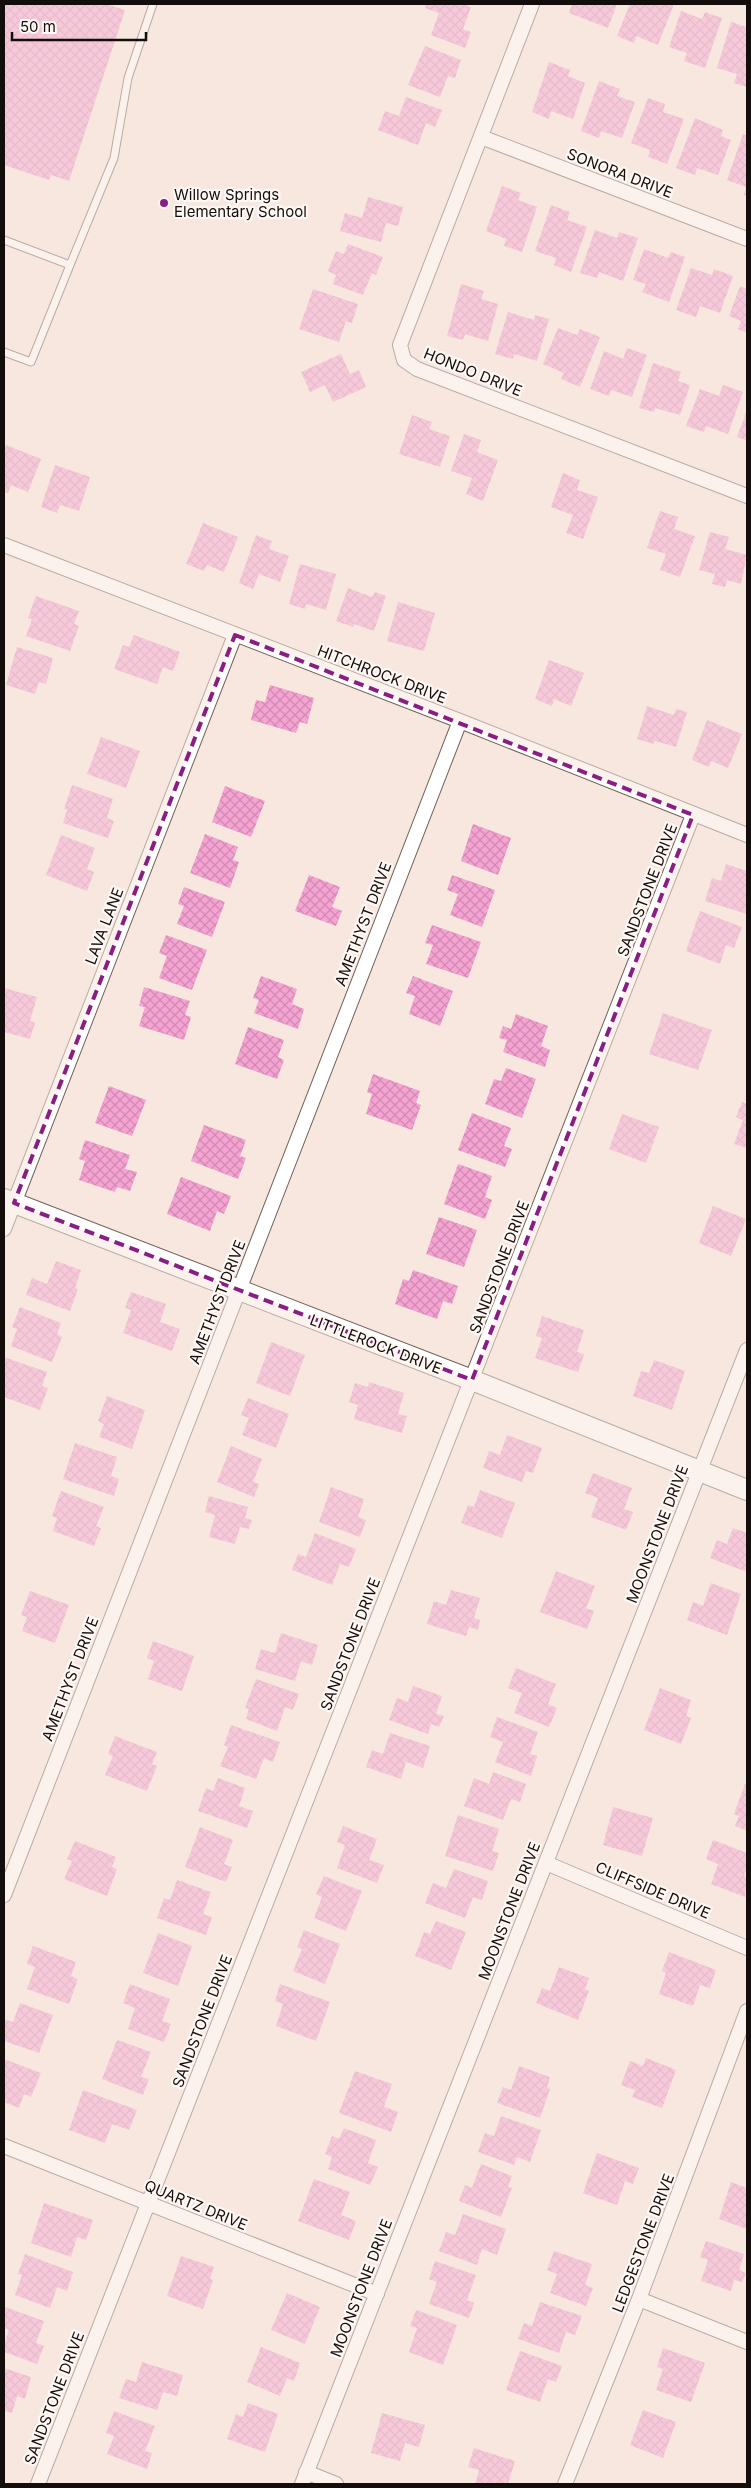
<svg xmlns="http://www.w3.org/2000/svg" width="751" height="2488" viewBox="0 0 751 2488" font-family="Inter,sans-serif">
<defs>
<pattern id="building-cross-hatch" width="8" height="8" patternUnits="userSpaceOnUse" patternTransform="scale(1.25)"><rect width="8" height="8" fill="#f5a3d2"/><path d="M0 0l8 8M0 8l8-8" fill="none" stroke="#d18bb3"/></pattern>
</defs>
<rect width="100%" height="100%" fill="#f8e7df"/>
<path fill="url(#building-cross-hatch)" d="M4,4H106L125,10L69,181L51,175L49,180L4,165Z
M426,4H463L471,7L463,29L471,32L465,48L431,35L439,13L425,8Z
M572,4H617L608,28L569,13Z
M630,4H674L658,45L636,36L634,43L617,36Z
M681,11L702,19L705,12L722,18L705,68L684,61L687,53L669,47Z
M731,22L747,27V87L734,83L737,74L717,68Z
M425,46L461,60L455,78L448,76L440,97L408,85Z
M549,62L570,70L568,76L585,83L573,119L551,111L549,119L532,112Z
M599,81L620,89L617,96L635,102L622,138L601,131L599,138L581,131Z
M406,97L442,110L435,127L426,123L418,145L378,130L385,111L399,116Z
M648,98L665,104L663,112L684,119L667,164L648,157L650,150L631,143Z
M695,118L723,130L721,136L731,140L718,175L697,168L695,175L676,168Z
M743,134L747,136V196L744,195L746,187L727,180Z
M502,186L521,193L518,200L537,207L522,252L504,246L506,239L486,231Z
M368,197L403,207L398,226L386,223L381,242L340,231L345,213L362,218Z
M551,205L570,212L567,220L587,227L571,272L554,265L556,258L535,251Z
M595,230L617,238L619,232L638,238L623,281L599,272L597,278L580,273Z
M348,244L383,257L376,275L372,273L363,295L333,284L336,275L328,271L336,251L344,254Z
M644,249L668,258L671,252L685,257L669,302L642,292L646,284L633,280Z
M691,268L712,275L714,269L733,276L720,313L700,306L696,317L676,310Z
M461,284L484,291L481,299L498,304L488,341L465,334L463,340L447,336Z
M740,286L747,289V333L738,329L741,321L729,316Z
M313,289L358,304L352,323L346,321L339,342L299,329Z
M508,312L534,320L535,315L549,319L537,361L514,354L513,359L495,354Z
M558,328L577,335L580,329L600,337L580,387L561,379L564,373L543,364Z
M627,348L647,355L632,397L611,390L609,396L590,389L604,351L623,359Z
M341,354L350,374L359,370L366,387L333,402L325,385L310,392L301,372Z
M653,363L681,372L678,381L690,385L680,415L655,408L654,412L639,408Z
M723,385L743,392L728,434L706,426L704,432L686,426L700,389L719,396Z
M747,410V441L737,437Z
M412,415L432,422L429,429L450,436L440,467L399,454Z
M464,434L481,440L477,452L498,460L483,501L466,494L472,478L451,471Z
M6,445L41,459L28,492L11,485L8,493L4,492V452Z
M55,465L90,477L79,511L60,505L57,513L41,507Z
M563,473L580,480L577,490L598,497L583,539L566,533L573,515L551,507Z
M660,511L678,517L674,529L695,536L680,577L660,570L666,554L647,548Z
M203,523L238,537L224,572L207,565L204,571L186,564Z
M710,532L729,537L725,549L747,555L741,584L727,580L725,587L712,584L715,574L699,570Z
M256,535L272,541L269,549L289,556L280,582L259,574L253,589L239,583Z
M300,564L336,574L326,610L306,604L305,609L289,604Z
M348,588L372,597L375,592L386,596L374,631L354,624L353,627L336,621Z
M36,596L79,611L74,624L79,626L70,651L26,636L32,619L28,618Z
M398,602L435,613L424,651L387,641Z
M134,635L180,652L173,671L163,667L157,684L114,669L123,645L129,647Z
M17,647L53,658L46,684L39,682L35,694L6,685Z
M549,660L584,673L571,706L554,699L552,706L535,699Z
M270,685L314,698L307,724L300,722L296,733L251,720L256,700L265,702Z
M647,706L674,715L676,709L687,712L676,747L655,741L653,744L637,739Z
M707,720L742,734L728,768L711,761L709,767L692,760Z
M101,737L140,751L126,788L87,774Z
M72,785L113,799L107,818L114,821L108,838L63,823L67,810L64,809Z
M225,786L265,801L251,837L212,822Z
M473,824L511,838L498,875L461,861Z
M205,834L238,847L233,860L239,862L230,888L190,873Z
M61,835L95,848L87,869L94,872L87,891L46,875Z
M726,864L747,871V914L705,901L712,878L721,881Z
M309,875L340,887L332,907L342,911L336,926L295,911Z
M452,875L495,890L482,927L450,915L458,894L447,890Z
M184,887L225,902L212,937L177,924L184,906L178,904Z
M700,911L742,927L734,948L726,945L720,964L686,951Z
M432,925L481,942L468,978L426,964L433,945L425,943Z
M166,935L207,950L192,990L159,978L167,956L159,953Z
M261,976L297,989L292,1004L304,1009L298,1029L254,1013L259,1000L253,998Z
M413,976L453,991L440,1026L409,1014L415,996L406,993Z
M144,987L190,1001L185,1015L191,1017L184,1040L139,1026L145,1007L139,1006Z
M4,988L37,997L30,1021L35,1023L30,1039L4,1032Z
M663,1013L712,1030L698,1070L649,1054Z
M516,1014L548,1026L541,1046L550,1050L545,1067L503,1052L507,1040L499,1038L503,1026L511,1029Z
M248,1027L284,1040L278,1057L284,1060L277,1079L235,1064Z
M506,1068L536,1079L522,1118L485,1104L494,1079L501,1081Z
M373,1074L420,1091L416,1103L421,1105L412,1130L366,1114L372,1094L367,1092Z
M109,1086L146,1100L132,1136L95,1123Z
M742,1102L747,1104V1148L734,1144L743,1120L736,1117Z
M472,1113L511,1128L504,1146L512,1149L505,1167L458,1150Z
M622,1114L659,1127L646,1163L609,1149Z
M204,1125L246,1140L240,1156L246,1158L238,1179L191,1161Z
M85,1140L130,1155L125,1169L137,1172L130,1191L117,1187L115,1192L79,1180L85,1161L79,1159Z
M458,1164L492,1176L485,1197L492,1200L485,1219L444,1204Z
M181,1177L231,1196L224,1214L217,1211L210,1231L167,1214Z
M713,1206L746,1219L731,1256L699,1243Z
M439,1217L477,1230L464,1267L426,1254Z
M56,1261L81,1270L75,1288L78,1289L70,1311L26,1295L32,1278L47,1284Z
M413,1270L458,1286L452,1304L443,1301L437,1319L395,1304L403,1279L409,1281Z
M131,1292L166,1304L160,1322L180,1329L172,1351L123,1333L131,1310L125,1308Z
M20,1307L61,1323L57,1334L62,1337L52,1362L11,1346L17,1329L12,1327Z
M542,1316L584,1330L577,1352L584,1354L578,1372L535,1358L542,1338L536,1336Z
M271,1342L305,1355L290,1396L256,1383Z
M4,1357L47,1372L42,1386L48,1388L40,1410L4,1397Z
M654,1360L685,1371L672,1410L633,1396L641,1371L649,1373Z
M369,1382L404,1393L398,1414L407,1416L402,1433L354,1419L358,1405L349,1402L355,1383L368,1387Z
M107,1396L145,1410L132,1449L99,1437L104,1424L98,1421Z
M248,1398L289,1414L276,1448L242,1435L249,1418L241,1415Z
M507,1435L542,1448L533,1473L526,1471L522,1482L483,1468L489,1451L500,1455Z
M75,1443L117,1457L111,1476L119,1479L114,1496L63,1479Z
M231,1446L262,1459L253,1482L259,1484L254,1497L217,1482Z
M593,1473L632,1488L624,1509L633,1512L626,1530L591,1517L598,1498L585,1493Z
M331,1487L364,1499L358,1517L366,1520L360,1537L319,1522Z
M480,1490L515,1503L502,1538L461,1523L468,1505L474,1507Z
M61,1491L104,1507L96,1526L101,1528L94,1546L53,1531L57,1518L52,1516Z
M209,1496L248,1507L245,1518L252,1520L249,1529L240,1527L235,1544L209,1537L215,1515L205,1512Z
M733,1528L747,1533V1572L710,1558L717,1540L727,1544Z
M315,1533L356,1549L349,1567L340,1564L332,1585L292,1570L298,1554L306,1557Z
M556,1571L595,1586L586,1608L594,1611L587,1629L540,1612Z
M711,1583L741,1594L727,1635L687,1620L693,1602L703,1606Z
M451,1590L480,1598L474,1618L480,1620L478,1630L469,1627L466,1636L427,1624L434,1601L446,1605Z
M30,1591L69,1605L55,1643L22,1631L27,1617L21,1615Z
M281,1633L318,1645L312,1665L301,1661L295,1681L255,1669L261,1649L275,1653Z
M153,1641L194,1656L182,1691L148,1679L154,1661L147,1658Z
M516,1668L556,1684L548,1704L557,1708L549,1727L514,1713L522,1693L508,1688Z
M256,1679L299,1694L293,1710L285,1707L277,1731L246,1719L249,1709L245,1708Z
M413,1686L442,1696L436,1714L444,1716L439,1727L431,1724L428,1734L389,1720L397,1698L408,1702Z
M660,1688L691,1700L686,1716L691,1718L681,1744L644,1730Z
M497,1717L538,1732L530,1754L537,1756L531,1776L495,1762L503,1742L490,1737Z
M231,1725L280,1742L273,1762L264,1758L256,1779L220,1766L228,1747L224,1745Z
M390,1733L430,1746L423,1768L406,1762L401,1779L366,1767L372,1750L383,1754Z
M115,1736L157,1752L152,1764L157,1766L147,1791L105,1775L113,1756L108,1754Z
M493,1772L526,1784L520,1802L511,1799L503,1820L464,1806L474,1778L489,1784Z
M218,1778L245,1788L239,1806L253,1811L247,1828L198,1811L206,1788L213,1791Z
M745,1784L747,1785V1831L735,1826L739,1816L734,1814Z
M613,1807L653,1818L642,1856L603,1845Z
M458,1815L499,1829L492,1851L499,1853L493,1871L445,1856Z
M343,1826L377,1839L369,1860L384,1865L377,1883L337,1868L345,1845L337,1842Z
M200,1827L233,1840L224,1864L232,1867L226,1882L185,1867Z
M713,1840L747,1853V1867L744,1876L747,1878L745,1897L711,1884L718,1864L706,1859Z
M75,1841L116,1857L112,1867L117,1869L107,1896L64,1879L72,1861L67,1859Z
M454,1869L488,1881L482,1900L473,1897L465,1918L425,1903L433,1883L446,1888Z
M324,1876L362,1891L346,1931L314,1918L322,1897L316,1894Z
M177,1880L211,1892L203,1914L212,1917L206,1935L157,1918L164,1898L170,1900Z
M436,1921L466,1932L451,1970L415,1956L424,1932L430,1934Z
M304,1930L340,1944L325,1984L293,1971L302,1949L297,1947Z
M158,1933L192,1946L178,1986L143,1973Z
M33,1946L76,1962L71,1976L78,1979L69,2004L27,1989L35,1967L27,1964Z
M669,1952L716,1970L710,1988L700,1985L693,2006L659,1994L666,1973L662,1971Z
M559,1967L589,1978L585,1989L589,1991L578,2020L536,2003L542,1988L550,1991Z
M130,1984L170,1999L162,2021L171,2024L164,2042L128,2029L135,2008L123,2003Z
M280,1984L330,2002L316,2041L276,2026L283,2004L275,2001Z
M20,2003L53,2015L39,2053L4,2041V2019L13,2022Z
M117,2040L151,2052L141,2077L149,2079L143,2095L102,2079Z
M646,2058L676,2070L662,2108L632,2097L635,2090L621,2085L630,2061L643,2066Z
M4,2059L41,2073L31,2097L24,2094L19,2108L4,2102Z
M519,2066L550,2077L547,2088L550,2089L540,2118L497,2103L503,2087L511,2090Z
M355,2071L392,2084L384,2107L398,2112L391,2132L339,2113Z
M83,2090L137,2110L129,2130L112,2124L105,2143L69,2130Z
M501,2116L541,2130L530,2162L517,2157L514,2165L478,2152L485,2133L494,2136Z
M344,2128L376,2140L368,2163L378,2167L370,2185L328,2169L332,2157L325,2154L332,2136L339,2139Z
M597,2153L639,2168L633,2184L625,2181L617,2205L583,2193Z
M481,2164L512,2176L508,2187L512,2188L501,2217L459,2201L465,2185L472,2188Z
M314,2179L350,2192L341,2215L356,2221L349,2240L298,2221Z
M731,2182L747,2188V2229L719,2219Z
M44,2203L93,2220L86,2240L77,2237L71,2257L31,2243Z
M463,2214L506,2229L497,2255L482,2249L477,2265L439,2251L446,2232L455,2235Z
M706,2241L744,2254L739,2270L746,2273L742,2282L734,2280L731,2291L701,2281L708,2260L700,2257Z
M554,2251L592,2264L585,2285L593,2288L586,2306L550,2293L557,2274L547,2270Z
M25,2254L73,2272L67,2291L57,2287L50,2308L15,2295L22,2275L18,2274Z
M181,2256L214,2267L210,2279L213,2280L203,2309L167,2296Z
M435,2261L476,2275L467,2300L474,2303L469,2318L429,2304L437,2282L429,2279Z
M287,2293L320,2307L305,2344L271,2330Z
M540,2302L582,2316L575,2335L566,2332L559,2353L518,2339L524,2323L532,2326Z
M5,2307L44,2321L36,2343L44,2346L37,2364L4,2352V2344L9,2330L4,2328Z
M416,2310L457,2325L443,2365L409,2352L417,2328L410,2326Z
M261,2347L300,2363L294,2381L287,2378L280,2396L247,2382Z
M663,2348L705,2363L691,2402L656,2390L663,2369L657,2367Z
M520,2351L562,2366L556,2382L548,2379L540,2402L506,2390Z
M142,2362L183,2375L177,2396L163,2392L157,2410L119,2398L126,2379L136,2382Z
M4,2368L31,2377L25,2399L17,2396L12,2413L4,2411Z
M248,2403L278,2414L265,2452L227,2439L236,2414L243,2417Z
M643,2410L676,2422L663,2458L630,2445Z
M114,2411L155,2426L145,2451L152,2453L147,2469L107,2454L114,2436L106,2433Z
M382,2413L425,2425L419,2447L405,2443L400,2461L371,2453Z
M474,2448L515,2461L508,2484H475L479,2470L468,2467Z"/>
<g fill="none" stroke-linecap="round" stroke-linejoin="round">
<g stroke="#70625b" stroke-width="9">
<path id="lane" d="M4,240L70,265L114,158L128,78L153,4
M4,352L31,362L70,265"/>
</g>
<g stroke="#70625b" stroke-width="16">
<path id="street" d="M532,4L400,345L404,360L417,369L747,496
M481,137L747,239
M4,545L460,721L747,835
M4,1229L235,635
M546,1863L747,1948
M4,1895L460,721
M4,2146L377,2294
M639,2299L747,2342
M306,2472L336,2484
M38,2484L693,815
M302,2484L747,1350
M565,2484L639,2299L747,2011"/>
</g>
<g stroke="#70625b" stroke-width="22">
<path id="secondary" d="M4,1199L472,1380L747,1490"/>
</g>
<use href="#lane" stroke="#fff" stroke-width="7"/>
<use href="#street" stroke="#fff" stroke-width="14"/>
<use href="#secondary" stroke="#fff" stroke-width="20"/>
</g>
<path d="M0 0H751V2488H0ZM235,635L693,815L472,1380L14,1203Z" fill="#f8e7df" fill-opacity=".55" fill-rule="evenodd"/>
<path fill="none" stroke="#881d83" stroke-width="4" stroke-dasharray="10 6" stroke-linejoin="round" d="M235,635L693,815L472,1380L14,1203Z"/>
<circle fill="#881d83" stroke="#fef7f3" stroke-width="2" cx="164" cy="203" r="5"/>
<g text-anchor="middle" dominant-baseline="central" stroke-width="4.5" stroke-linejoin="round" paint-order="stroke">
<g font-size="15" fill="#130e0b" stroke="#fef7f3">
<text transform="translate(620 173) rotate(21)">SONORA DRIVE</text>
<text transform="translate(473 372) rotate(22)">HONDO DRIVE</text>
<text transform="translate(382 674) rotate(21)">HITCHROCK DRIVE</text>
<text transform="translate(647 890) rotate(-69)">SANDSTONE DRIVE</text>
<text transform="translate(363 924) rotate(-69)">AMETHYST DRIVE</text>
<text transform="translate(104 926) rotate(-69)">LAVA LANE</text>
<text transform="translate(499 1267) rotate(-69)">SANDSTONE DRIVE</text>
<text transform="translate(217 1302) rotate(-69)">AMETHYST DRIVE</text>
<text transform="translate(376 1344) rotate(21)">LITTLEROCK DRIVE</text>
<text transform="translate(657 1534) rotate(-69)">MOONSTONE DRIVE</text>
<text transform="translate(350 1644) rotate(-69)">SANDSTONE DRIVE</text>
<text transform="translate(70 1679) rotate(-69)">AMETHYST DRIVE</text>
<text transform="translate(653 1890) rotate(23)">CLIFFSIDE DRIVE</text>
<text transform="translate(509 1911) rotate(-69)">MOONSTONE DRIVE</text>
<text transform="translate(202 2021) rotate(-69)">SANDSTONE DRIVE</text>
<text transform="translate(196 2205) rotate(22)">QUARTZ DRIVE</text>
<text transform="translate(643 2243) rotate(-69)">LEDGESTONE DRIVE</text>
<text transform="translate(361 2288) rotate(-69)">MOONSTONE DRIVE</text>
<text transform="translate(54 2398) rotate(-69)">SANDSTONE DRIVE</text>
</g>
<g font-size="15" fill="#130e0b" stroke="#fef7f3" text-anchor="start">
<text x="174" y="194">Willow Springs<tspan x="174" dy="17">Elementary School</tspan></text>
</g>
</g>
<rect width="751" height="2488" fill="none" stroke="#130e0b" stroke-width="10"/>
<path d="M12 32v8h134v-8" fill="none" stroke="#130e0b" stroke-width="2.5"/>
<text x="20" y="32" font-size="15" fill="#130e0b" stroke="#fef7f3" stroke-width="4" paint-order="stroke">50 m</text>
</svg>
